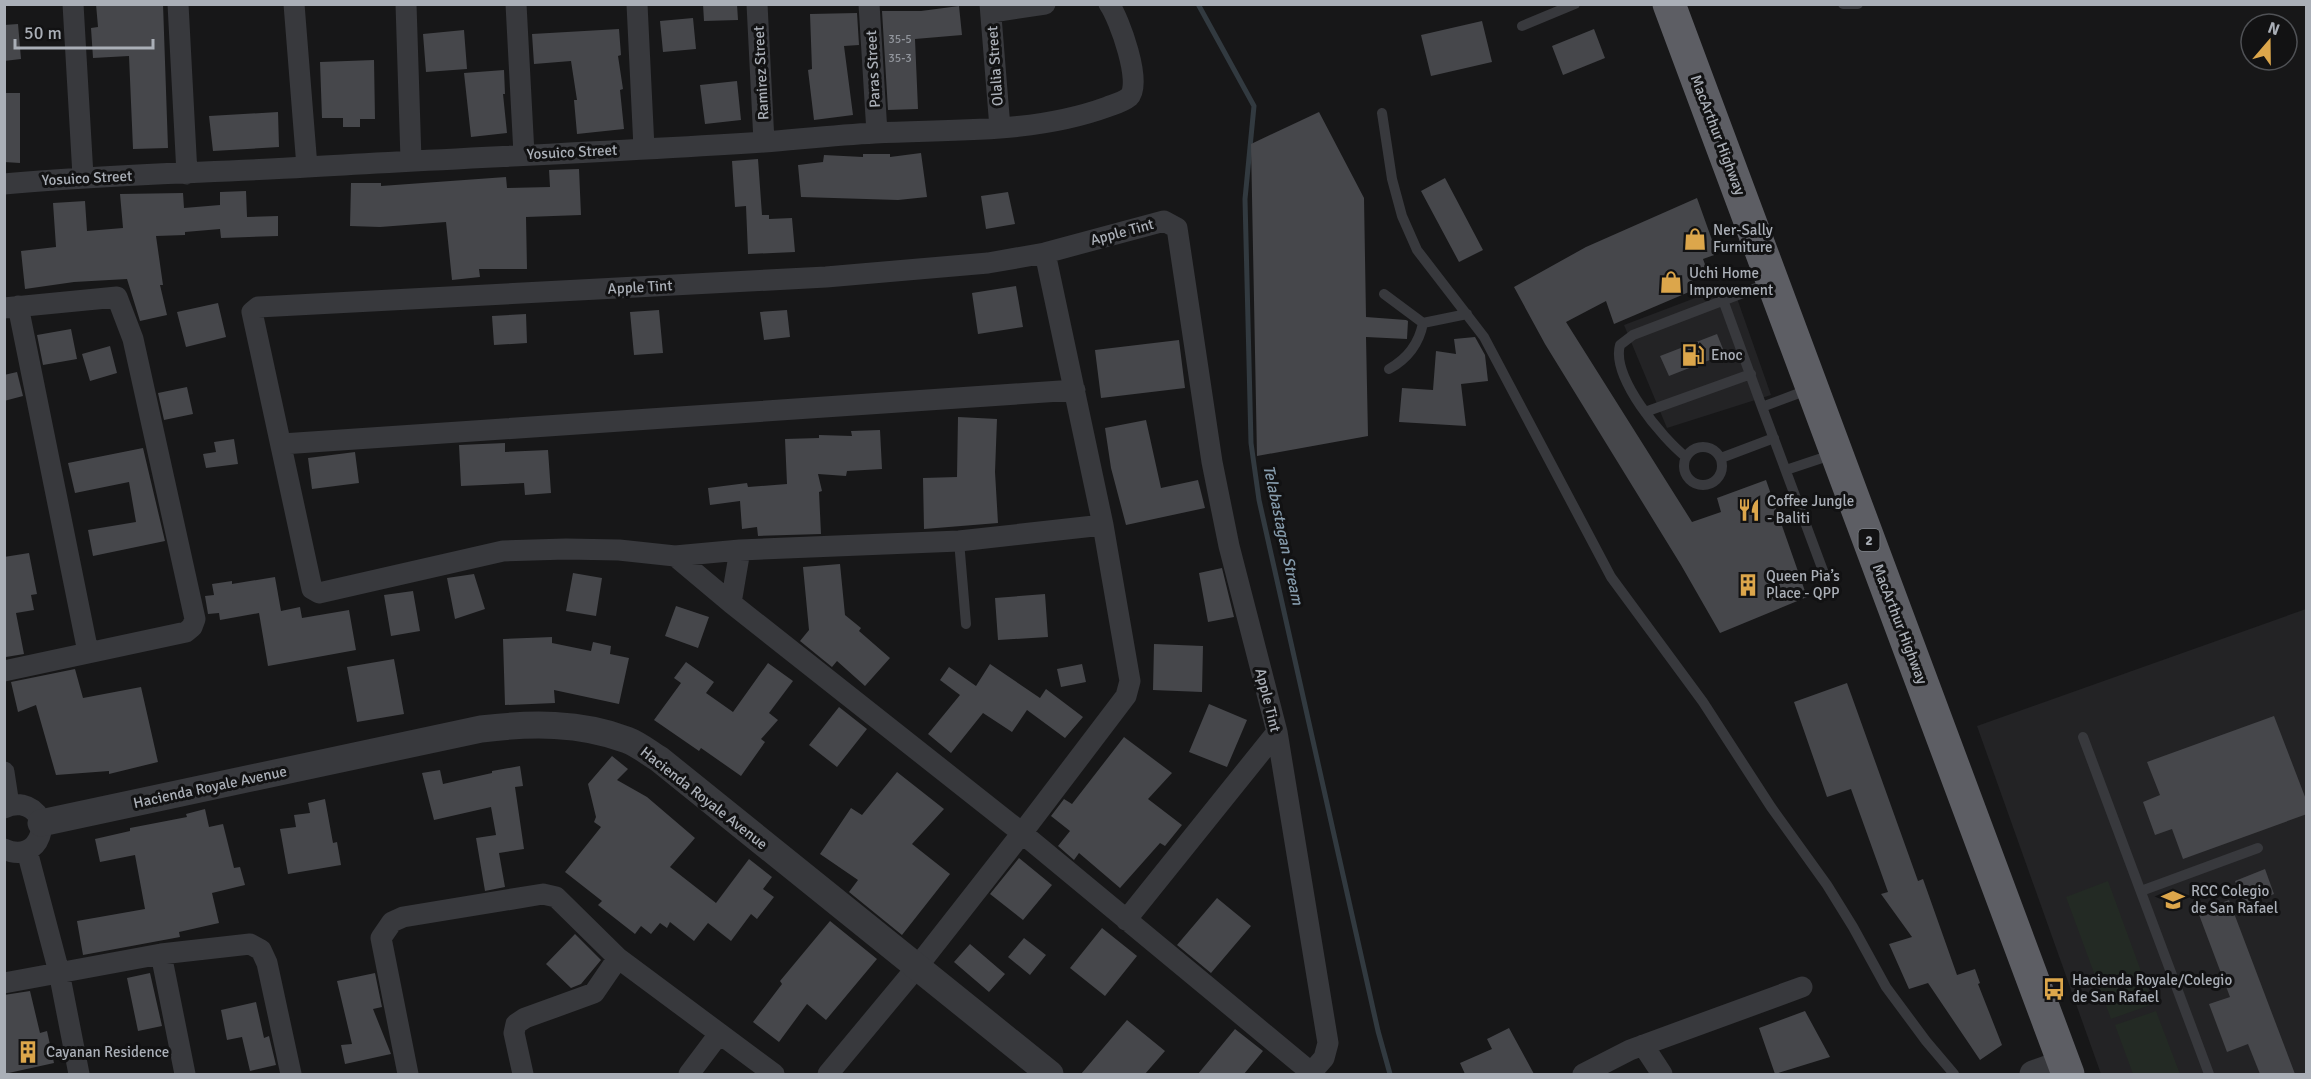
<svg xmlns="http://www.w3.org/2000/svg" width="2311" height="1079" viewBox="0 0 2311 1079" font-family="Signika,sans-serif">
<rect width="100%" height="100%" fill="#171718"/>
<path fill="#232325" d="M1732,284L1771,395L1667,428L1624,325Z
M2306,609V1074H2101L1977,726Z"/>
<path fill="#232a24" d="M2108,881L2153,1004L2111,1019L2066,897Z
M2156,1011L2180,1074H2133L2115,1025Z"/>
<g fill="none" stroke-linecap="round" stroke-linejoin="round">
<path stroke="#323a40" stroke-width="5" d="M1198,4L1254,106L1245,199L1251,443L1259,500L1378,1031L1390,1074"/>
</g>
<path fill="#46474b" d="M96,4H163L168,148L133,149L129,56L93,58L91,28L98,27Z
M703,4H737L738,20L704,21Z
M959,6L962,35L915,39L918,109L888,110L882,11H921Z
M857,13L859,45L844,46L853,115L814,120L808,70L812,69L810,14Z
M693,18L696,49L663,52L660,21Z
M1482,21L1492,62L1431,76L1421,35Z
M18,24L21,59L4,61V25Z
M619,29L621,55L618,56L623,89L620,90L624,129L577,134L574,100H577L571,61L534,64L532,34Z
M1594,29L1605,58L1563,75L1552,46Z
M464,30L467,69L426,72L423,34Z
M374,60L375,119H360V127H343V118H322L320,62Z
M504,70L505,94H503L507,133L471,137L464,73Z
M737,81L741,120L705,124L700,85Z
M4,93H20V163L4,162Z
M278,112L279,147L213,151L209,116Z
M1319,112L1364,198L1366,317L1406,320L1408,321L1407,339L1366,337L1368,436L1257,456L1251,144Z
M921,153L927,197L898,200L801,197L798,165L823,162L824,155L863,157V154H890V157Z
M758,159L762,215H769V219L792,218L795,252L748,254L746,206L735,207L732,161Z
M579,169L581,215L526,217L527,269H479L480,277L452,280L446,222L380,227L350,226L351,183H381V186L506,177L507,188L550,187L549,170Z
M1445,178L1483,250L1459,262L1421,191Z
M246,191L247,217L278,216V236L221,238L220,229L185,232V235L156,236L163,285H160L167,315L140,321L127,279L74,282L25,289L21,251L56,247L53,203L85,201L87,231L123,228L120,194L183,193L184,208L220,205V192Z
M1008,192L1015,224L986,229L981,196Z
M1697,198L1717,254L1703,259L1707,270L1691,277L1696,289L1614,324L1606,301L1566,322L1692,522L1721,512L1717,498L1766,480L1807,597L1720,633L1681,565L1545,344L1514,287L1586,247Z
M1016,286L1023,327L978,334L972,293Z
M218,303L226,337L186,347L177,312Z
M659,310L663,353L634,355L630,312Z
M787,310L790,337L764,340L760,312Z
M526,314L527,343L494,345L492,316Z
M71,329L77,359L43,365L37,335Z
M1717,334L1725,354L1669,376L1660,356Z
M1475,337L1485,355L1488,381L1461,384L1466,426L1399,422L1402,388L1433,390L1436,351L1456,354L1454,339Z
M1179,340L1185,388L1101,398L1095,350Z
M110,346L117,373L90,381L82,354Z
M17,372L23,396L4,401V375Z
M187,387L193,414L164,420L158,393Z
M958,417L997,419L995,472L998,523L924,529L923,478L957,477Z
M1146,420L1161,488L1198,480L1205,508L1126,525L1111,468L1105,428Z
M880,430L882,469L847,471L846,476L818,474L822,491L819,492L821,534L758,536L757,527L742,529L740,501L710,505L708,488L747,483L748,487L787,484L785,439L819,438V435L852,436L851,431Z
M234,439L238,464L206,468L203,454L216,452L214,442Z
M505,443V452L548,450L551,493L525,495L524,483L461,486L459,445Z
M143,448L165,541L93,556L88,530L136,522L129,482L75,493L68,463Z
M355,452L359,483L312,489L308,458Z
M29,553L37,594L31,595L34,610L16,613L24,654L6,657L4,557Z
M840,564L845,615L861,628L859,631L890,658L865,686L837,661L832,667L800,641L809,630L803,567Z
M1222,568L1234,617L1208,622L1199,573Z
M573,573L602,578L596,616L566,611Z
M474,574L485,609L455,619L447,578Z
M275,577L281,611L300,607L302,618L349,610L356,650L268,666L259,613L220,620L219,613L208,614L205,596L214,595L212,584L232,581V584Z
M413,591L420,631L391,636L384,595Z
M1045,594L1048,637L998,640L995,598Z
M676,606L709,617L698,648L665,636Z
M552,637V643L591,651L593,642L611,646L610,654L629,658L619,704L554,690L555,703L505,705L503,639Z
M1154,644L1203,646L1202,692L1153,690Z
M394,659L404,714L357,722L347,667Z
M686,662L714,682L706,693L733,712L768,663L793,681L769,713L778,720L761,739L765,742L741,776L701,748L699,751L654,720L681,683L674,678Z
M990,664L1040,698L1046,689L1083,717L1065,738L1027,710L1012,732L983,713L951,753L928,734L960,695L940,680L949,667L976,686Z
M1082,664L1086,682L1061,687L1057,669Z
M75,669L83,698L141,687L158,762L109,774V771L56,775L36,705L18,712L11,682Z
M1847,683L1918,881L1923,879L1957,975L1975,969L1980,983L1978,984L2002,1045L1980,1060L1928,983L1909,989L1889,944L1912,937L1881,894L1888,892L1851,789L1827,797L1794,702Z
M1209,704L1247,720L1227,767L1189,752Z
M839,707L867,729L837,767L809,745Z
M2274,716L2307,802V814L2183,859L2172,829L2155,835L2143,802L2160,795L2147,762Z
M1124,737L1172,773L1148,799L1182,825L1165,846L1160,843L1120,888L1079,853L1074,860L1058,846L1070,831L1051,816L1064,799L1072,804Z
M612,756L628,769L617,780L647,797L695,838L670,867L716,903L749,859L772,877L763,889L774,897L757,919L751,914L731,941L708,923L694,941L670,922L667,928L660,923L651,934L641,926L635,934L598,905L602,901L565,872L601,827L594,822L596,817L588,784Z
M520,766L523,786L515,787L524,849L499,853L505,887L485,891L476,838L496,835L491,807L434,820L422,773L440,770L443,784L492,773V771Z
M897,772L944,809L912,844L950,874L902,935L849,892L858,880L820,854L851,808L862,815Z
M325,799L333,843L337,842L341,865L288,874L280,829L296,827L294,815L310,813L308,803Z
M205,809L209,827L223,824L234,868L240,867L245,885L212,893L219,923L179,932L180,937L83,955L77,921L145,909L135,855L100,862L95,839L130,831V828L187,817L186,814Z
M1019,858L1052,885L1023,920L990,894Z
M2265,869L2274,894L2245,906L2235,881Z
M1217,898L1251,926L1211,973L1177,945Z
M2229,900L2295,1074H2260L2248,1044L2227,1052L2209,1004L2230,997L2198,912Z
M830,921L877,959L826,1020L807,1004L779,1042L753,1022L782,984L780,981Z
M1102,928L1137,956L1105,996L1070,968Z
M575,934L601,960L581,984L571,988L546,964Z
M1024,938L1046,955L1030,975L1008,957Z
M970,944L1005,974L989,992L954,962Z
M150,973L162,1026L138,1031L127,978Z
M375,973L382,1007L373,1009L391,1054L345,1064L341,1045L352,1044L337,981Z
M30,991L40,1033L47,1031L54,1063L4,1074V995Z
M256,1002L264,1038L269,1036L276,1065L250,1071L242,1037L227,1040L221,1010Z
M1805,1011L1830,1057L1775,1074L1759,1028Z
M1127,1020L1165,1051L1145,1074H1081Z
M1509,1028L1534,1074H1465L1460,1063L1492,1049L1487,1039Z
M1235,1029L1263,1051L1244,1074H1198Z"/>
<g fill="none" stroke-linecap="round" stroke-linejoin="round">
<path stroke="#38393d" stroke-width="10" d="M1843,4H1858
M1522,26L1575,4
M1382,113L1392,179L1402,216L1417,250L1484,337L1611,577L1703,702L1771,807L1827,885L1853,927L1886,987L1926,1041L1954,1074
M1384,294L1423,323L1467,314
M1723,300L1762,407L1810,389
M1389,369C1407,359 1419,344 1423,323
M1762,407L1825,576
M1645,412L1751,374
M1684 466a19 19 0 1 1 38 0a19 19 0 1 1-38 0Z
M1686,457C1662,438 1611,377 1620,345L1633,335L1769,283
M1721,458L1774,438
M1786,470L1834,454
M959,541L966,624
M2083,737L2209,1074
M2141,891L2258,848"/>
<path stroke="#38393d" stroke-width="21" d="M73,4L83,176
M178,4L187,174
M294,4L307,167
M406,4L411,160
M516,4L524,154
M637,4L644,148
M757,4L764,142
M869,4L877,133
M990,4L1000,128
M992,12L1045,4
M4,184C105,174 206,173 307,167C459,158 612,152 764,142C801,139 838,135 875,133C952,129 1033,134 1107,107C1115,104 1123,102 1129,97C1143,84 1119,18 1109,4
M18,306L88,652
M4,308L117,297L133,339L195,619L192,627L186,632L4,671
M282,444L1075,390
M675,556L740,550L959,541L1103,525
M731,603L740,550
M4,772L9,805
M4,808C10,805 16,804 22,805C57,813 40,866 4,849
M27,851L59,972L79,1074
M1126,920L1277,732
M161,954L185,1074
M4,983L161,954L250,944L261,950L267,963L291,1074
M1643,1045L1662,1074
M1311,1073L1324,1058L1328,1043L1277,732L1229,546L1212,462L1177,228L1164,221L1045,253L988,263L826,277L258,307L252,312L312,589L319,593L503,551L566,549L619,550L675,556L731,603L1022,833L1313,1074
M408,1074L381,938L392,922L403,917L543,894L556,897L618,958L774,1074
M523,1074L514,1033L516,1024L525,1018L594,993L618,958
M689,1074L719,1034
M828,1074L917,967L1022,833L1126,696L1130,681L1103,525L1045,253
M1583,1074L1630,1050L1802,987"/>
<path stroke="#38393d" stroke-width="27" d="M41,823L481,729C530,723 580,722 627,740C638,744 649,753 659,759L1050,1074
M2033,1074L2064,1063"/>
<path stroke="#5d5e64" stroke-width="33" d="M1669,4L2068,1074"/>
</g>
<defs>
<g id="shop-bare" transform="scale(1.8)"><path d="M-5-2.5h2.3a2.7 3.5 0 0 1 5.4 0H5L5.5 6h-11ZM-1.5-2.5h3a1.5 2.3 0 0 0-3 0Z" fill="#dca64b" stroke="#121213" stroke-width="2.5" paint-order="stroke"/></g>
<g id="fuel-bare" transform="scale(1.8)"><path d="M-5.5-6h7V0h2V4h1.3V-2.5L3-4.5l.8-.8L6-3V5H2.5V1h-1V6h-7ZM-4.2-4.7v3.2H.2V-4.7Z" fill="#dca64b" stroke="#121213" stroke-width="2.5" paint-order="stroke"/></g>
<g id="restaurant-bare" transform="scale(1.8)"><path d="M-5-6h1v4h1v-4h1v4h1v-4h1v5L-1.5 .5V6h-2V.5L-5-1ZM5-6V6H3V1.5H1.5Q1.5-4 5-6Z" fill="#dca64b" stroke="#121213" stroke-width="2.5" paint-order="stroke"/></g>
<g id="building-bare" transform="scale(1.8)"><path d="M-4-6H4V6H1V3H-1V6H-4ZM-2.5-4.3h1.7v1.8h-1.7ZM.8-4.3h1.7v1.8H.8ZM-2.5-1h1.7V.8h-1.7ZM.8-1h1.7V.8H.8Z" fill="#dca64b" stroke="#121213" stroke-width="2.5" paint-order="stroke"/></g>
<g id="school-bare" transform="scale(1.8)"><path d="M0-5L7-2L0 1L-7-2ZM-4 1L0 2.5L4 1V4Q0 6-4 4Z" fill="#dca64b" stroke="#121213" stroke-width="2.5" paint-order="stroke"/></g>
<g id="bus-bare" transform="scale(1.8)"><path d="M-5-6H5V4H4V6H2V4H-2V6H-4V4H-5ZM-3.5-4V0h7V-4ZM-3.5 1.2v1.5H-2V1.2ZM2 1.2v1.5H3.5V1.2Z" fill="#dca64b" stroke="#121213" stroke-width="2.5" paint-order="stroke"/></g>
</defs>
<g fill-rule="evenodd">
<use href="#shop-bare" x="1695" y="239"/>
<use href="#shop-bare" x="1671" y="282"/>
<use href="#fuel-bare" x="1693" y="355"/>
<use href="#restaurant-bare" x="1749" y="510"/>
<use href="#building-bare" x="1748" y="585"/>
<use href="#school-bare" x="2173" y="900"/>
<use href="#bus-bare" x="2054" y="989"/>
<use href="#building-bare" x="28" y="1052"/>
</g>
<g text-anchor="middle" dominant-baseline="central" stroke-width="6" stroke-linejoin="round" paint-order="stroke">
<g font-size="12" fill="#91959c">
<text x="900" y="39">35-5</text>
<text x="900" y="58">35-3</text>
</g>
<rect fill="#121213" stroke="#7c8086" stroke-width="1.5" x="1858.5" y="529" width="21" height="22" rx="4.5"/>
<g font-size="14" font-weight="bold" fill="#aaafb7">
<text x="1869" y="540">2</text>
</g>
<g font-size="15" fill="#aaafb7" stroke="#121213">
<text transform="translate(995 66) rotate(-94)">Olalia Street</text>
<text transform="translate(873 69) rotate(-93)">Paras Street</text>
<text transform="translate(761 73) rotate(-93)">Ramirez Street</text>
<text transform="translate(1718 135) rotate(69)">MacArthur Highway</text>
<text transform="translate(572 152) rotate(-3)">Yosuico Street</text>
<text transform="translate(87 178) rotate(-3)">Yosuico Street</text>
<text transform="translate(1122 232) rotate(-15)">Apple Tint</text>
<text transform="translate(640 287) rotate(-3)">Apple Tint</text>
<text transform="translate(1900 624) rotate(69)">MacArthur Highway</text>
<text transform="translate(1268 700) rotate(76)">Apple Tint</text>
<text transform="translate(210 787) rotate(-12)">Hacienda Royale Avenue</text>
<text transform="translate(704 798) rotate(38)">Hacienda Royale Avenue</text>
</g>
<g font-size="15" fill="#aaafb7" stroke="#121213" text-anchor="start">
<text x="1713" y="230">Ner-Sally<tspan x="1713" dy="17">Furniture</tspan></text>
<text x="1689" y="273">Uchi Home<tspan x="1689" dy="17">Improvement</tspan></text>
<text x="1711" y="355">Enoc</text>
<text x="1767" y="501">Coffee Jungle<tspan x="1767" dy="17">- Baliti</tspan></text>
<text x="1766" y="576">Queen Pia’s<tspan x="1766" dy="17">Place - QPP</tspan></text>
<text x="2191" y="891">RCC Colegio<tspan x="2191" dy="17">de San Rafael</tspan></text>
<text x="2072" y="980">Hacienda Royale/Colegio<tspan x="2072" dy="17">de San Rafael</tspan></text>
<text x="46" y="1052">Cayanan Residence</text>
</g>
<g font-size="16" font-style="italic" fill="#869cad" stroke="#121213">
<text transform="translate(1283 535) rotate(78)">Telabastagan Stream</text>
</g>
</g>
<rect width="2311" height="1079" fill="none" stroke="#aaafb7" stroke-width="12"/>
<g transform="translate(2269 42) rotate(20)"><circle r="28" fill="#121213" stroke="#4f5155" stroke-width="1.5"/>
<path d="M0-4.5L10 22L0 15L-10 22Z" fill="#dca64b"/>
<text y="-9" font-size="16" font-weight="bold" text-anchor="middle" fill="#aaafb7">N</text>
</g>
<path d="M15 39v9h138v-9" fill="none" stroke="#aaafb7" stroke-width="3"/>
<text x="24" y="39" font-size="18" fill="#aaafb7" stroke="#121213" stroke-width="4.5" paint-order="stroke">50 m</text>
</svg>
